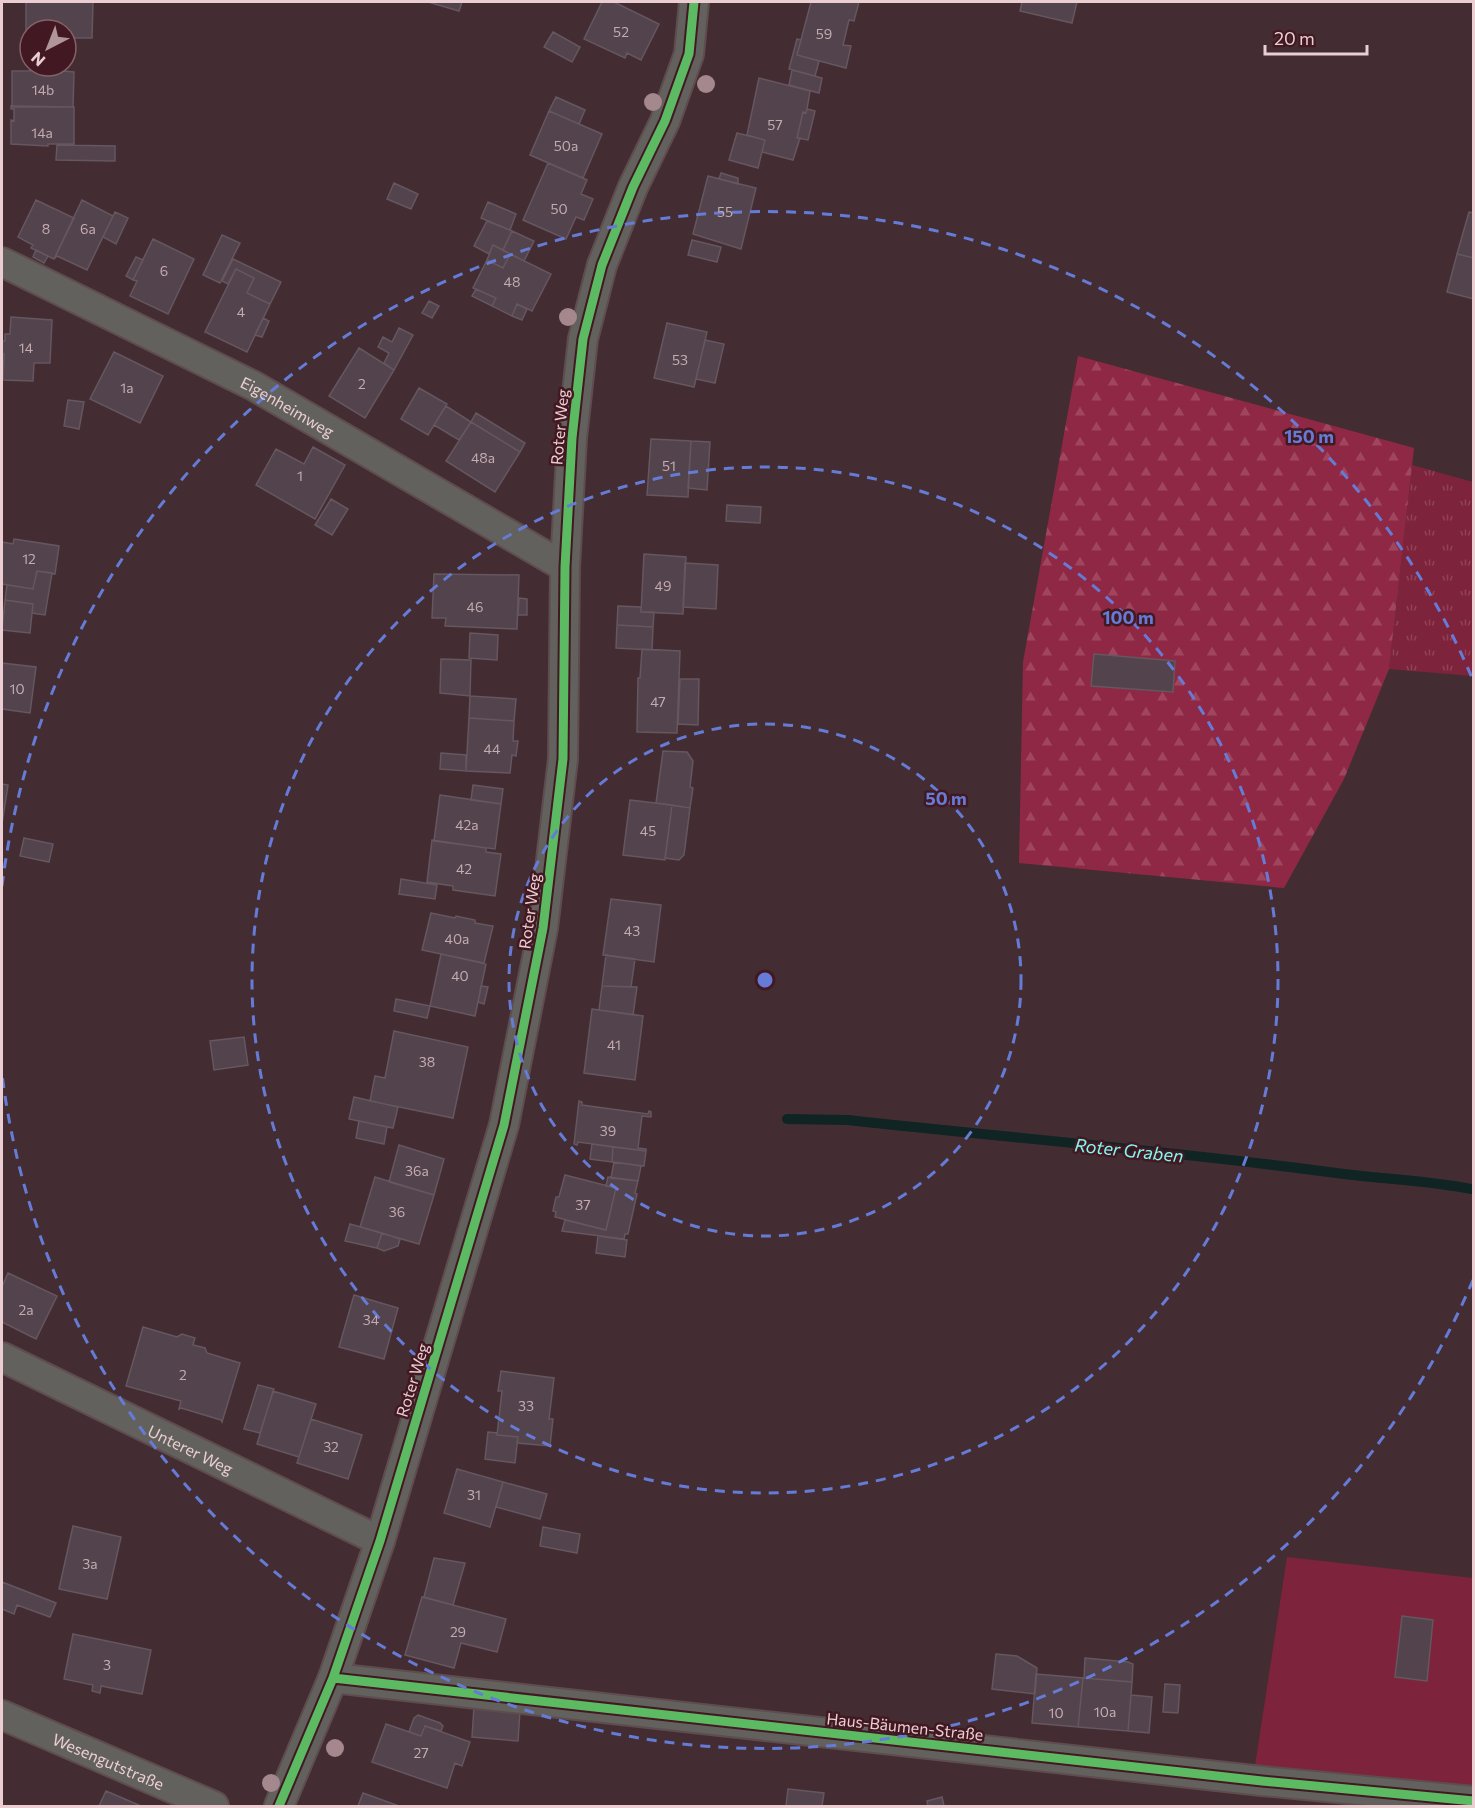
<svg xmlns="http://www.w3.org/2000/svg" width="1475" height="1808" viewBox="0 0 1475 1808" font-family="Commissioner,sans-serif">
<defs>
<pattern id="grass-tufts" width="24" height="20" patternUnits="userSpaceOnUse" patternTransform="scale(1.5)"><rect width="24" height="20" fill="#7e233c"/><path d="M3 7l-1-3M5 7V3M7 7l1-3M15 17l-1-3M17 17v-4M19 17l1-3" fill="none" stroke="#904257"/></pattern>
<pattern id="forest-firs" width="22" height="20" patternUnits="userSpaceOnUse" patternTransform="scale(1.5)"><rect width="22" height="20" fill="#8f2844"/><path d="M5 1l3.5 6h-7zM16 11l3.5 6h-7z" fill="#9f465e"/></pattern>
</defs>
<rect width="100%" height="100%" fill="#432d32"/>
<path fill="url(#grass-tufts)" d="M1412,465L1473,482V676L1389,669Z"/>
<path fill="url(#forest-firs)" d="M1078,356L1414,448L1389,669L1344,779L1284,888L1019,863L1023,662Z"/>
<path fill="#7e233c" d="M1287,1557L1473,1578V1796L1254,1772Z"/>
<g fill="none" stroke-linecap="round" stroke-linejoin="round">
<path stroke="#102423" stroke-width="10" d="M787,1119L848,1120C1011,1138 1174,1151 1336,1173C1381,1179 1426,1180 1471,1189"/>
</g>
<path fill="#52434c" stroke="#655660" stroke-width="1.5" d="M26,2H93L92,38H66V30H30V38H26Z
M428,2H462L459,11Z
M602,2H614L659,24L641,60L627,53L625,58L584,39Z
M811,2H859L854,21L849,20L843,45L851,46L846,68L797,55Z
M1022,2H1077L1072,23L1020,11Z
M553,32L580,47L572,62L544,47Z
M797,39L801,40L797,55L819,61L815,76L789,69Z
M30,68L74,72L73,107H12V71H30Z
M792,70L822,78L819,93L789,85Z
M759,78L810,91L807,109L806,113L803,112L797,138H800L793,160L762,152L765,140L747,135Z
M556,97L585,110L579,124L549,111Z
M11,106L74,107V144H48V146L11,144V120L14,121V109H11Z
M807,109L815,111L808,140L797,138L803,112L806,113Z
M549,111L602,134L583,178L530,155Z
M737,133L765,140L758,168L729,160Z
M57,145L115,146V161L56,160Z
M548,163L587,180L581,194L593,199L584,220L576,217L566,239L523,220Z
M721,173L738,178V184L719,179Z
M708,176L756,188L741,249L693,234Z
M394,183L418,194L411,209L387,199Z
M36,200L74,218L54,259L31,248L33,245L18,237Z
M82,200L113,216L87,270L57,256L54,259Z
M488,202L516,214L510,230L481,218Z
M115,212L128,218L116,244L103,237Z
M1469,212L1474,213V258L1457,254Z
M487,221L512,231L503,250L493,245L489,254L474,246Z
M512,231L534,241L524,261L503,250Z
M222,235L240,243L220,283L203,275Z
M153,239L194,259L168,314L130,296L137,281L133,280Z
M692,240L721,247L717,262L688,255Z
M493,245L510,254L503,268L487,260Z
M36,250L48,256L44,263L33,257Z
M510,254L551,274L532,311L517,304L512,316L492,306L496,298L473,288L487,260L503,268Z
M1457,254L1474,258V299L1447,292Z
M136,257L143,260L133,280L126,276Z
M233,259L281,282L270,304L247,293L254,278L236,269L228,284L222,281Z
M236,269L254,278L247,293L270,304L247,352L205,332Z
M476,289L496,298L492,306L472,296Z
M429,301L439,306L432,318L422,313Z
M517,304L527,309L522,320L512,316Z
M11,317L52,320L50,363H34L33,381L3,380L4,354L2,353V341H5V334H10Z
M263,318L269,321L262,337L255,335Z
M667,323L707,332L694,387L654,378Z
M399,328L413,335L394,370L384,363L389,353L378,347L383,337L392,342Z
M705,340L724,344L715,383L696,379Z
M359,348L394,370L365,418L329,396Z
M114,352L163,376L140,423L90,399Z
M419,388L447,404L428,435L401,419Z
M68,400L84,402L79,429L64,426Z
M446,406L471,422L459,440L434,425Z
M476,413L525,443L520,452L471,422Z
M471,422L520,452L495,492L446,461Z
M651,439L691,441L688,497L647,495Z
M691,441L710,442L707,490L688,488Z
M313,447L345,465L315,519L256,485L276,449L304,464Z
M331,499L348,509L332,535L315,525Z
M727,505L761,507L760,523L726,521Z
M14,539L59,546L55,574L37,571L33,589L2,584V542L13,544Z
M644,554L686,557L683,614L641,612Z
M685,563L718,565L716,609L683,607Z
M37,571L52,573L45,615L32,613L33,604L5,600L7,585L33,589Z
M434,574L519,575L517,629L445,626L446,618H432Z
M519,598L527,599V615H518Z
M5,600L33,604L30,633L2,630Z
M618,606L641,607V612H654L653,627L617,625Z
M617,625L653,627L652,650L616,648Z
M470,633L498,635L497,660L469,658Z
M642,649L680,651L677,733L637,732L638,678H640Z
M1094,654L1175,661L1173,692L1091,686Z
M441,659L471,660L470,696L440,693Z
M2,663L36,667L30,713L2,709Z
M680,679H699L698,725L678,724Z
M470,696L516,699L514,721L469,718Z
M469,718L514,721L513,741H518L516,756L512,755L510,773L466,771Z
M663,751L687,752L693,761L690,787L693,788L690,808L656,803Z
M441,753L466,755V771L440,769Z
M2,784L8,785L2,824Z
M473,785L503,789L501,804L471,800Z
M440,795L501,804L495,849L434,841Z
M630,800L672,805L665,860L623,855Z
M672,805L690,808L684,855L679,860L665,858Z
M24,838L53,844L49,862L20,856Z
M432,840L486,848V852L501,854L495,896L453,890V886L427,882Z
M401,879L437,885L435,899L399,894Z
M611,899L661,905L654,962L603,955Z
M431,913L455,918L456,916L475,920V923L493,926L484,963L422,950Z
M441,954L486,964L475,1016L430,1006Z
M606,955L635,959L631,987L602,986Z
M481,986L488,987L484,1004L478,1002Z
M602,986L637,987L633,1015L599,1010Z
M396,999L430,1006L427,1018L394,1011Z
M592,1009L643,1016L635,1080L584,1073Z
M394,1031L468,1047L453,1118L370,1101L375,1076L385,1078Z
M244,1037L248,1065L214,1070L210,1041Z
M354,1097L398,1107L393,1128L349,1119Z
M579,1101L582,1102V1105L648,1114L649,1111L651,1112V1117L642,1116L638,1148L646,1149V1151L578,1142L577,1145L574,1144Z
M359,1121L387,1127L384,1144L356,1138Z
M592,1144L613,1147L612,1162L590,1159Z
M399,1145L444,1159L434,1195L389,1182Z
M613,1147L646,1151L644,1166L612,1162Z
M614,1162L641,1166L638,1181L611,1178Z
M565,1175L616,1188L606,1230L555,1217L556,1212L553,1211L556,1197H559Z
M375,1177L434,1195L419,1244L360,1227Z
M608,1177L638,1181L635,1193L637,1194L628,1234H625L624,1239L562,1231L565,1220L606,1230L616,1188L606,1186Z
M350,1224L382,1233L377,1248L345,1241Z
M382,1233L400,1239L398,1246L384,1251L377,1248Z
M598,1236L627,1240L625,1257L596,1253Z
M8,1273L57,1296L36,1339L2,1322V1287Z
M354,1295L398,1308L384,1359L339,1347Z
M143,1327L177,1337L182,1334L195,1338L193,1345L205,1348L207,1353L240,1363L222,1422L221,1420L181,1408L179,1409L181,1401L126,1386Z
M501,1371L554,1378L549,1419H553L550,1446L517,1443L518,1437L497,1435L502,1391H498Z
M258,1385L274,1389L260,1433L244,1429Z
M273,1391L316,1404L299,1457L257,1444Z
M311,1419L362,1435L348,1479L297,1463Z
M488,1432L497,1433V1435L518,1437L515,1463L485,1459Z
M457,1469L503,1482L490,1527L444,1513Z
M503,1482L547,1494L540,1519L496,1507Z
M73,1526L121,1537L107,1599L59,1589Z
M543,1527L580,1534L577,1553L540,1546Z
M434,1558L465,1563L453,1605L424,1597Z
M2,1582L56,1603L50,1617L17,1605L14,1614L2,1609Z
M422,1597L506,1619L497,1652L461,1643L454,1668L405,1655Z
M1402,1616L1433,1620L1427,1681L1395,1677Z
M73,1634L151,1650L142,1694L101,1686L100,1693L92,1691L93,1685L64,1679Z
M996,1654L1017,1656L1037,1668L1035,1694L992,1689Z
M1085,1658L1128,1662L1133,1664L1132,1682L1084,1678Z
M1036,1674L1083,1678L1078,1727L1032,1723Z
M1083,1678L1132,1682L1128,1731L1078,1727Z
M1165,1684L1180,1685L1178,1713L1163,1712Z
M1131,1695L1152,1697L1149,1733L1128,1731Z
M474,1707L520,1711L518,1741L472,1737Z
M418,1715L440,1723L443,1726L441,1731L425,1726L421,1736L409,1732L414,1718Z
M386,1724L421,1736L425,1726L470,1742L462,1766L455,1763L447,1788L372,1762Z
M788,1789L824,1793L822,1806H786Z
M106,1791L141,1806H99Z
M363,1793L399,1806H358Z
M942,1797L944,1806H928L927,1801Z"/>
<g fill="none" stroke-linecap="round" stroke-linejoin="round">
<g stroke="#5f4c4f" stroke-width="32">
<g id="street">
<path id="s1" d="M2,262L254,386L565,567"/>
<path id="s2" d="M2,1357L380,1541"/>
<path d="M333,1678L1262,1781L1474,1801"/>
<path id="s3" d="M2,1715L214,1806"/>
<path d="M279,1806L333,1678L380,1541L504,1125L543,928L563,759L565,567L572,438L583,339L602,265L633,187L665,121L689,54L694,2"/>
</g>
</g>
<use href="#street" stroke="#63615d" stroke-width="28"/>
<g stroke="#421922" stroke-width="13">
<path id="cycleway" d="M333,1678L1262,1781L1474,1801
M279,1806L333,1678L380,1541L504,1125L543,928L563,759L565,567L572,438L583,339L602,265L633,187L665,121L689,54L694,2"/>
</g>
<use href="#cycleway" stroke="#5cba63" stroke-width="9"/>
</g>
<g fill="#a4888d">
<circle cx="706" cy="84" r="9"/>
<circle cx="653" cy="102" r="9"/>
<circle cx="568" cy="317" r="9"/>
<circle cx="335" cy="1748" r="9"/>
<circle cx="271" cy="1783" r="9"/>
</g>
<g fill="none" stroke="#657bd6" stroke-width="3" stroke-dasharray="10 8">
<circle cx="765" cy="980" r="256"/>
<circle cx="765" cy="980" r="513"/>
<path d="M1473 1280A769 769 0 0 1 2 1074M2 886A769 769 0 0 1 1473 680"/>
</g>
<g text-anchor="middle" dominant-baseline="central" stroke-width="5" stroke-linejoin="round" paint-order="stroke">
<g font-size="14" fill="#c4abb0">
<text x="621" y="31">52</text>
<text x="824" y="33">59</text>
<text x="43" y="89">14b</text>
<text x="775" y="124">57</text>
<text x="42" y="132">14a</text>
<text x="566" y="145">50a</text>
<text x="559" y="208">50</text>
<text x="725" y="211">55</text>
<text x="46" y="228">8</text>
<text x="88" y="228">6a</text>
<text x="164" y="270">6</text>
<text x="512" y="281">48</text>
<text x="241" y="311">4</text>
<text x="26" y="347">14</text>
<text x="680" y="359">53</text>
<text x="362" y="383">2</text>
<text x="127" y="387">1a</text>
<text x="483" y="457">48a</text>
<text x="669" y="465">51</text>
<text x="300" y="475">1</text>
<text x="29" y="558">12</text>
<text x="663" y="585">49</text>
<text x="475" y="606">46</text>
<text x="17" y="688">10</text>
<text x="658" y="701">47</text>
<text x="492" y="748">44</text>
<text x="467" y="824">42a</text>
<text x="648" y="830">45</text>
<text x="464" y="868">42</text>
<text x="632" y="930">43</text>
<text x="457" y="938">40a</text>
<text x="460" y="975">40</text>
<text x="614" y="1044">41</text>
<text x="427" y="1061">38</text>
<text x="608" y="1130">39</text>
<text x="417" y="1170">36a</text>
<text x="583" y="1204">37</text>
<text x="397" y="1211">36</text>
<text x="26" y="1309">2a</text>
<text x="371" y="1319">34</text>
<text x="183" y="1374">2</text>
<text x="526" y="1405">33</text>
<text x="331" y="1446">32</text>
<text x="474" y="1494">31</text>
<text x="90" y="1563">3a</text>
<text x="458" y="1631">29</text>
<text x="107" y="1664">3</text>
<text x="1105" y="1711">10a</text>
<text x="1056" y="1712">10</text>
<text x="421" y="1752">27</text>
</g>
<g font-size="16" fill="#eaced1" stroke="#421922">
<text stroke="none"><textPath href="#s1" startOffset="320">Eigenheimweg</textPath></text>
<text transform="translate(559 427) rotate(-85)">Roter Weg</text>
<text transform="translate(529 911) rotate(-82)">Roter Weg</text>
<text transform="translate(412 1380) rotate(-73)">Roter Weg</text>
<text stroke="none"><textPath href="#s2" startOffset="210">Unterer Weg</textPath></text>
<text transform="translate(905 1726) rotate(6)">Haus-Bäumen-Straße</text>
<text stroke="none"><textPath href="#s3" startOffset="116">Wesengutstraße</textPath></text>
</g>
<g font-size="18" font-style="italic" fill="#82f9f0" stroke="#421922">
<text transform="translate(1129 1150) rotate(6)">Roter Graben</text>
</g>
</g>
<circle cx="765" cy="980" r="9" fill="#657bd6" stroke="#421922" stroke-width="3"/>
<g font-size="18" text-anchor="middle" font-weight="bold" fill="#657bd6" stroke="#421922" stroke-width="5" stroke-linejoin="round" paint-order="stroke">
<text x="1309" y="443">150 m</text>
<text x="1128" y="624">100 m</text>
<text x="946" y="805">50 m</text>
</g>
<rect width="1475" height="1808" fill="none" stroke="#eaced1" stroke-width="6"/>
<g transform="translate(48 48) rotate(222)"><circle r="28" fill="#421922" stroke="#856168" stroke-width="1.5"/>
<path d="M0-4.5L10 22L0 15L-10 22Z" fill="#b09699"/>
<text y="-9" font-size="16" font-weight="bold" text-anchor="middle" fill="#eaced1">N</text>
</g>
<path d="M1265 45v9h102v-9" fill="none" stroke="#eaced1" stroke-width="3"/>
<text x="1274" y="45" font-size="18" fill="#eaced1" stroke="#421922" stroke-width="4.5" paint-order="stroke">20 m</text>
</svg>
